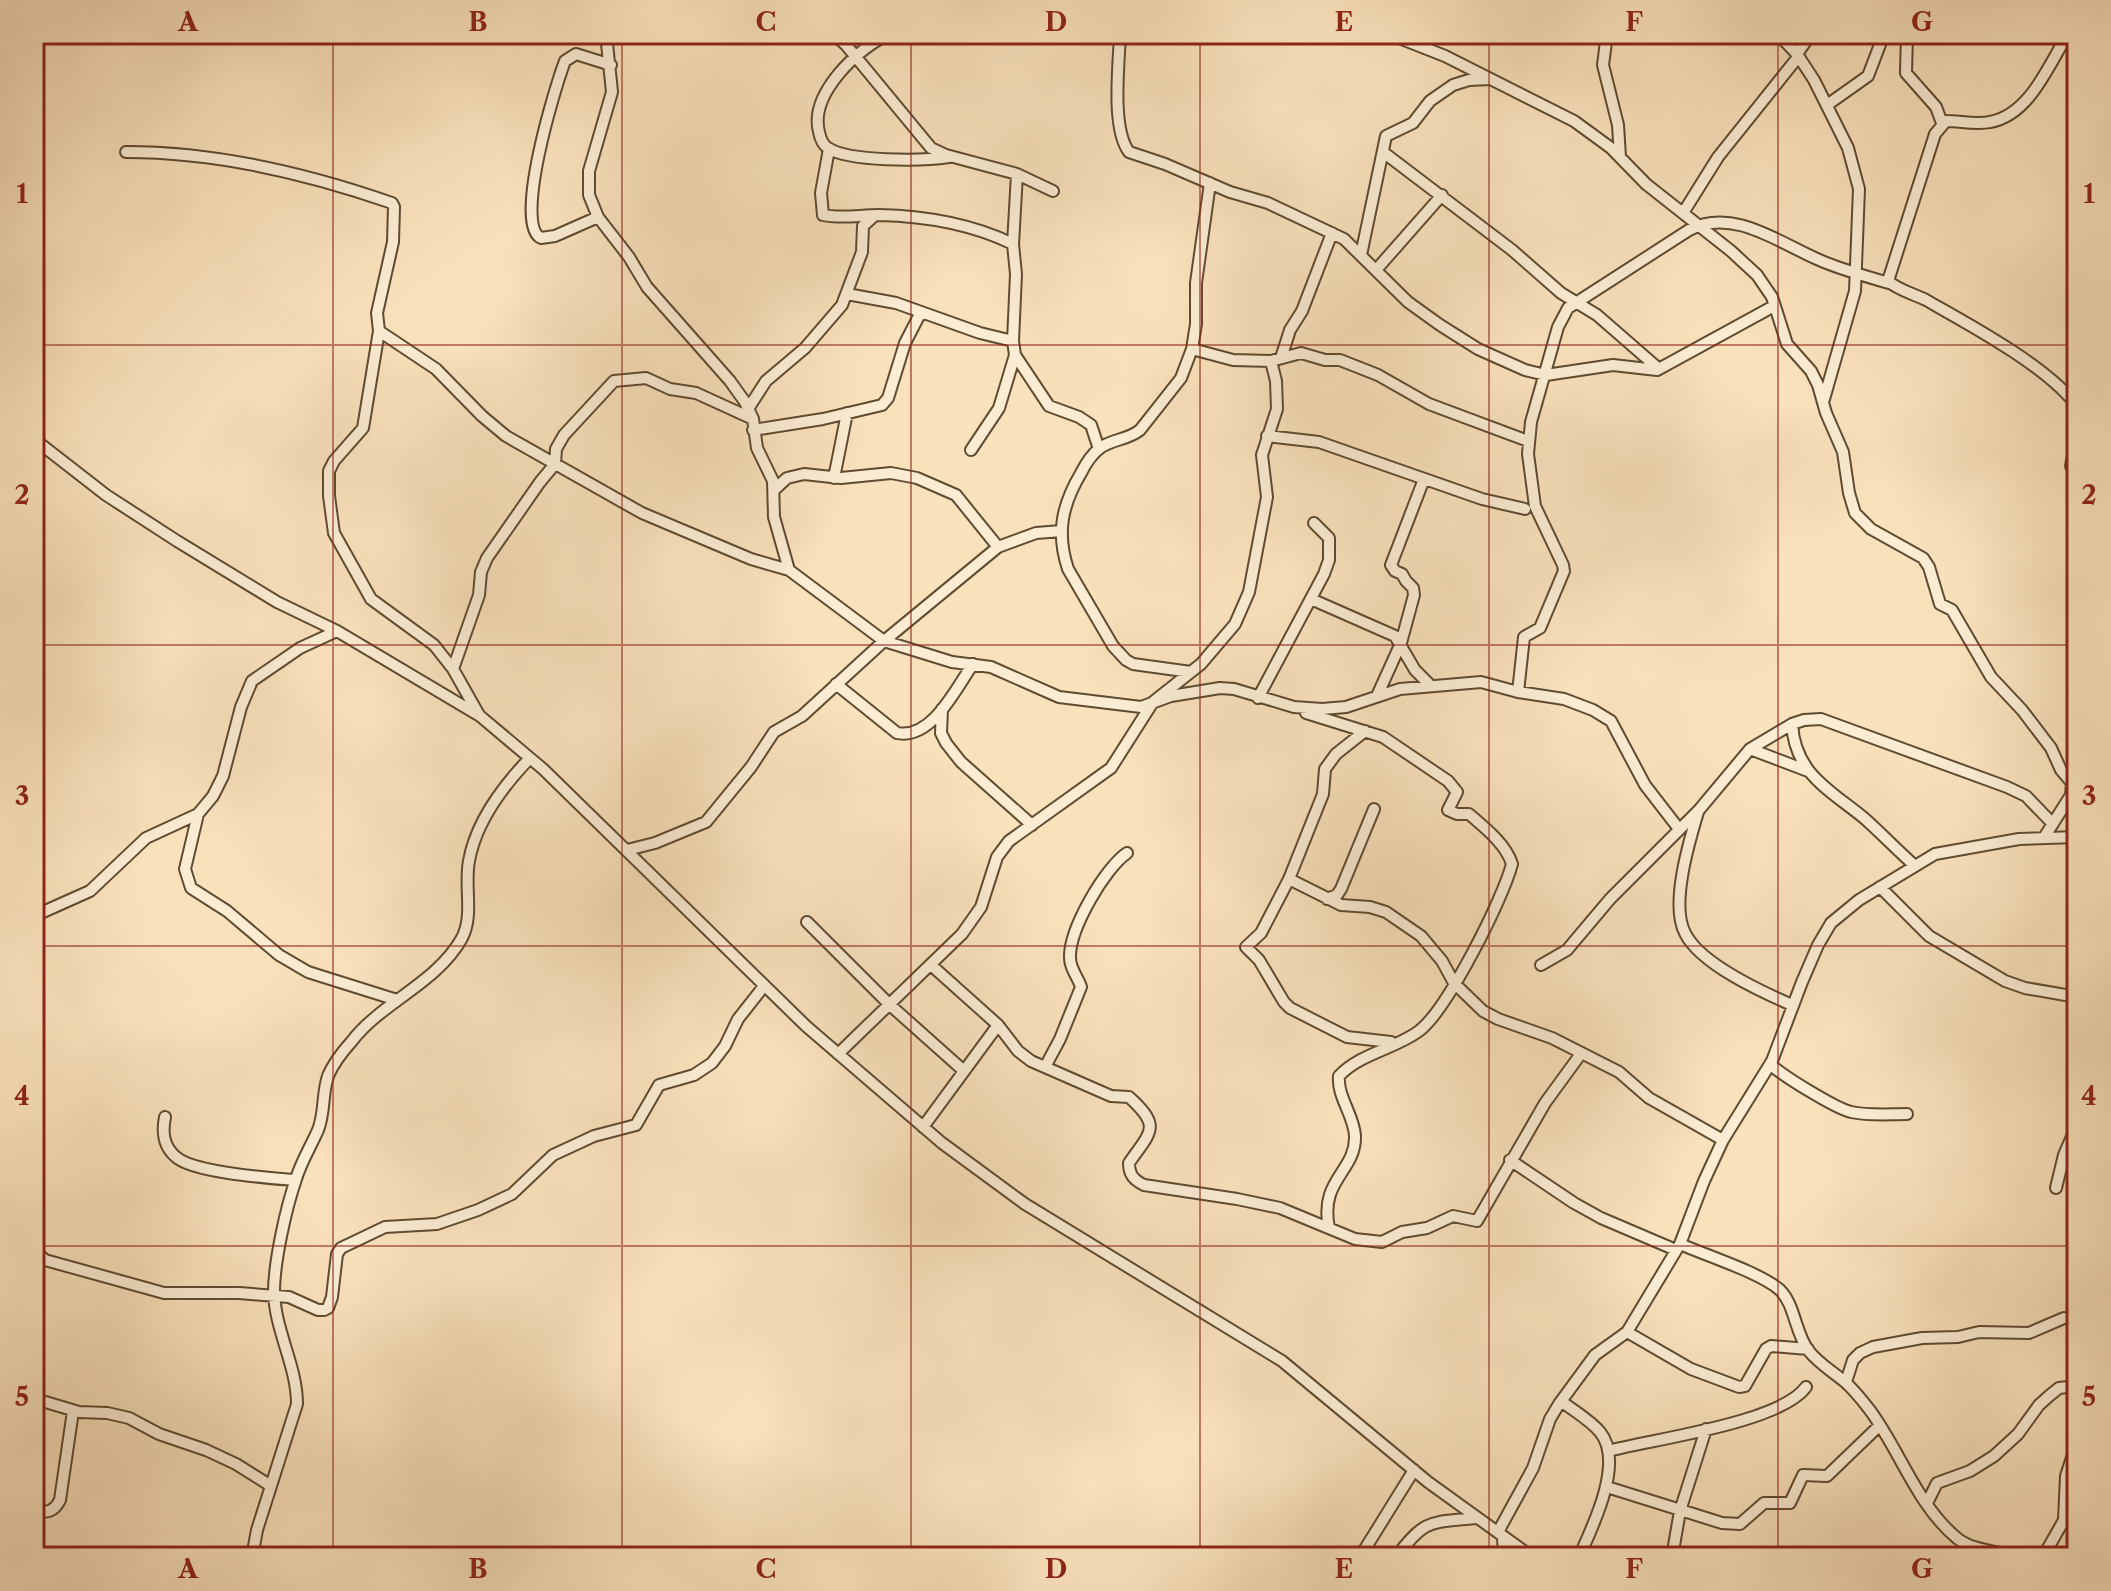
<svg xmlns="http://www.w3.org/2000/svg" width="2111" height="1591" viewBox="0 0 2111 1591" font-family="'Libre Caslon Text',serif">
<rect width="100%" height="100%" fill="#f9e1bc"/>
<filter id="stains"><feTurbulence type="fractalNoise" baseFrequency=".0025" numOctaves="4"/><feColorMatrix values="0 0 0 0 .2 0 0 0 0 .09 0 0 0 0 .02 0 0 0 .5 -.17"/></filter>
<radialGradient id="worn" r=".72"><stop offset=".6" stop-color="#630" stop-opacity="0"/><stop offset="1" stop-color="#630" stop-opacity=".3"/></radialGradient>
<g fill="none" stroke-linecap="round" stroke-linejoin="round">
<g stroke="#5f4b30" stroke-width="14">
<path id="minor" d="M606,34L612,92L589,171V195L598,217L629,257L647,287L730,381L745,402L753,419L757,448L773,481L774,517L789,570
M834,34L846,45L931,148L946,155L1017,174L1053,191
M889,34C858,48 809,94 819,132C820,137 823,145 828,148C849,162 923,161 949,157
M1120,34C1119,64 1111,128 1129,152L1165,164L1230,192L1268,203L1344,239L1408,302L1440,325L1478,349L1525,370L1546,375L1613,365L1657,370L1774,306
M1389,34L1445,56L1574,121L1611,148L1646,184L1731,251L1757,275L1772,297L1787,344L1811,371L1818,385L1826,413L1843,452L1849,493L1855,513L1871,529L1923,558L1929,567L1940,604L1952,610L1991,677L2022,710L2051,748L2061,770L2072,783L2071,795L2045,836
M1607,34L1603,65L1618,125L1620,157
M1778,34L1797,54L1814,80L1848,148L1859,189L1855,291L1824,399
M1907,34L1906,73L1936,107L1942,123
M2068,34C2049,64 2030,115 1990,122C1976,125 1960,121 1946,121L1935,134L1888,281C1898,290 1914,294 1926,300C1970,325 2047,366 2077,406
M1797,54L1811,34
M1827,105L1868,76L1884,34
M829,149L821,193L823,215C841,219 860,215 879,215C924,216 972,224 1013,244
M126,152C217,152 306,173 392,203L394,207L393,242L377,313L379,331L436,369L482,416L506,436L642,513L751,559L789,570L884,641L952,662L991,667L1059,697L1141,707L1171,696L1220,688L1234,689L1294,707L1322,709L1346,707L1400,689L1481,682L1518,692L1564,699L1593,710L1611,721L1645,785L1679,829
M1383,152L1512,250L1561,293L1597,315L1659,369
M1017,174L1013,244L1016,274L1013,341L1015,355L1049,406L1079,417L1091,425L1099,449
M1683,213L1718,157L1798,57
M598,217L555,236L541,238C513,225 555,87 565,61L576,54L611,65
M1361,255L1386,136L1413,123L1430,101L1453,85L1469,80L1490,79
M1376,270L1442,195
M847,294L896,303L980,333L1013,341
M379,331L363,428L334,461L329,471V496L334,533L371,599L434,645L453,669L479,715
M1192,349L1233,360L1271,361L1301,353L1325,360H1340L1378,375L1429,404L1528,441
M1281,358L1290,330L1302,311L1332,233
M748,409L766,381L805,348L842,305L862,252L863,226L874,216
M753,430L823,419L882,405L888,398L905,343L921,312
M2077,433L2071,466L2077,478
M1267,436L1319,442L1482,499L1525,509
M34,439L106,495L177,541L277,602L337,631L480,716L543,769L806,1026L942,1143L1025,1204L1282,1361L1428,1482L1532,1557
M971,450L999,408L1015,355
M834,478L847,413
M774,490L787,478L804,474L841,478L891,473L917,478L956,495L998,547
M1311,599L1395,636L1415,670L1429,684
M453,669L479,595L481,572L487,558L540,482L555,464L556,449L564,435L614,381L646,378L670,389L696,393L753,419
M1191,672L1133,664L1126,660L1113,646L1068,569C1056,533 1062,505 1081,473C1086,463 1092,454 1100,448C1112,439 1128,440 1140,430L1181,378L1192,349L1196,324V283L1210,183
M836,684L897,733C932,740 956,688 973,664
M1518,692L1524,637L1540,628L1564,571L1563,565L1535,506L1528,454L1531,422L1558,327L1568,308L1689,230C1732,207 1778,242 1817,259C1839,269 1865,276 1889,283
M1377,696L1401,643L1414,595L1413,588L1406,581L1402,574L1395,571L1391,565L1424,479
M1258,698L1324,574L1329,560V538L1314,523
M942,709L941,733L946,743L961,762L1032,825
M1306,713L1383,737L1448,781L1457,792L1448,810L1457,814H1469C1484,827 1506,844 1512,864C1503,899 1447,1010 1419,1031C1395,1049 1361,1053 1339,1076C1337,1097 1354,1115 1355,1136C1356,1172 1319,1179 1329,1228
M1792,724C1795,774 1830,790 1864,818C1881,833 1897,850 1914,865
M1365,731L1336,754L1325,769L1323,794L1289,879L1261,933L1246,947L1259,960L1284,1002L1290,1008L1347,1037L1391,1042
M1750,749L1808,771
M1698,812C1689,842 1670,905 1685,933C1700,964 1762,992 1792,1005
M198,814L185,869L191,888L227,911L279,955L308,972L397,1000
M627,850L655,843L706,822L751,767L774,732L802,716L884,641L998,547L1036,533L1062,531
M1289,879L1341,905L1370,907L1386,912L1421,936L1442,961L1454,983L1483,1011L1498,1019L1552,1038L1619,1072L1649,1098L1723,1140
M1880,887L1929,936L2005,981L2025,988L2077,997
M1327,899L1337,895L1341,889L1374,809
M34,916L90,891L146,838L198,814L213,796L223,776L241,707L252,681L300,648L337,631
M807,922L890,1005L964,1071
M931,965L998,1025L1018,1051L1031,1061L1111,1096L1129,1097C1162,1127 1151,1131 1129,1163C1129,1175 1134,1180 1144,1185L1237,1199L1280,1208L1355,1239L1382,1242L1402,1232L1427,1228L1453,1216L1477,1221L1545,1103L1580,1055
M1541,965L1567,950L1610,899L1699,810L1750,749L1792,724L1804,720L1821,719L2007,787L2026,796L2053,824
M838,1054L962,934L981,907L997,857L1009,841L1111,768L1153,702L1201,664L1235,624L1249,592L1267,497L1262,455L1277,409L1276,381L1271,361
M1770,1064C1783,1076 1835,1108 1851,1112C1870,1116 1889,1114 1907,1114
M1045,1067L1060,1039L1081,987C1078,977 1070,969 1070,958C1069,929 1105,868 1127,853
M165,1117C162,1132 163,1146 176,1157C194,1173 270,1178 295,1180
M923,1127L998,1025
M1510,1160L1574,1203L1601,1218L1676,1250
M2056,1188L2064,1155L2077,1125
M1680,1244C1705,1255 1761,1273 1780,1290C1795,1305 1795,1332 1808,1350C1819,1364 1832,1371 1845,1382C1853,1389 1862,1400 1869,1409C1900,1450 1917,1506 1958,1539C1974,1551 1998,1551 2016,1557
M34,1250L45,1260L164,1293H239L289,1297L318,1310H324L328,1308L332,1297L337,1254L341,1248L385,1227L437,1224L478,1210L512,1194L553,1155L594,1136L636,1125L659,1085L694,1075L712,1063L725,1046L738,1019L764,986
M1627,1332L1691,1369L1739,1387L1745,1386L1766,1349L1771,1346L1808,1349
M1846,1382L1853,1360L1860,1353L1873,1347L1922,1338L1958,1337L1979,1332L2029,1333L2064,1318
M1561,1401C1574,1411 1590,1420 1600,1432C1625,1462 1592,1528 1579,1557
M34,1403L42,1401L79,1412L107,1413L129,1418L159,1434L206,1450L236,1464L271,1486
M1608,1451C1653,1439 1780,1423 1806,1387
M1607,1487L1722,1523L1740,1524L1764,1503H1790L1803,1475L1827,1476L1880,1425
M1927,1503L1937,1483L1970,1471L1994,1456L2018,1434L2039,1405L2049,1396L2059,1388L2077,1386
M34,1511C47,1513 54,1512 60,1500L73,1411
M1498,1532L1533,1468L1550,1419L1559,1404L1595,1355L1627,1332L1680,1244L1704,1181L1723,1140L1772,1061L1802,982L1818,945L1831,923L1859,900L1935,854L2019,839L2077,837
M1503,1537L1504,1557
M252,1557L257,1530L297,1404C297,1366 275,1331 274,1292C274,1262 286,1208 296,1179C301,1162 311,1146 318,1130C325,1113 322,1093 328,1076C333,1064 343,1051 352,1041C382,1002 437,983 462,938C474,915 464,886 469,861C476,821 503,786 530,758
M1360,1557L1414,1470
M1396,1557C1426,1518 1429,1523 1476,1518
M1672,1557L1680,1511L1706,1429
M2043,1557L2064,1520L2066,1476L2077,1442"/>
</g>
<use href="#minor" stroke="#fbecd3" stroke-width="10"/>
</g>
<path fill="none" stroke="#8f2418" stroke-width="2" stroke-opacity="0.55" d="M333,34V1557M622,34V1557M911,34V1557M1200,34V1557M1489,34V1557M1778,34V1557M34,345H2077M34,645H2077M34,946H2077M34,1246H2077"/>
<rect width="2111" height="1591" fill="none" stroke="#f9e1bc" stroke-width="88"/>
<rect x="44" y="44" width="2023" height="1503" fill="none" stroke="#8f2418" stroke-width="3"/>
<g font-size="26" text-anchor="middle" font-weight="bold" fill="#8f2418">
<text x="188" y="31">A</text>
<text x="478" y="31">B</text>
<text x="766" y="31">C</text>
<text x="1056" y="31">D</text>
<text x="1344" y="31">E</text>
<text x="1634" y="31">F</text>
<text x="1922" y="31">G</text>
<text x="22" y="203">1</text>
<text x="2089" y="203">1</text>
<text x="22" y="504">2</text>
<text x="2089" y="504">2</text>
<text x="22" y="805">3</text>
<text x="2089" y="805">3</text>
<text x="22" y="1105">4</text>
<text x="2089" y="1105">4</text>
<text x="22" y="1406">5</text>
<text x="2089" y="1406">5</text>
<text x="188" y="1578">A</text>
<text x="478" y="1578">B</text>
<text x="766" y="1578">C</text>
<text x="1056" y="1578">D</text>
<text x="1344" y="1578">E</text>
<text x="1634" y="1578">F</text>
<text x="1922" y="1578">G</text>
</g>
<rect width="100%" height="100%" filter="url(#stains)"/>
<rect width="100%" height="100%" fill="url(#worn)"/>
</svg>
